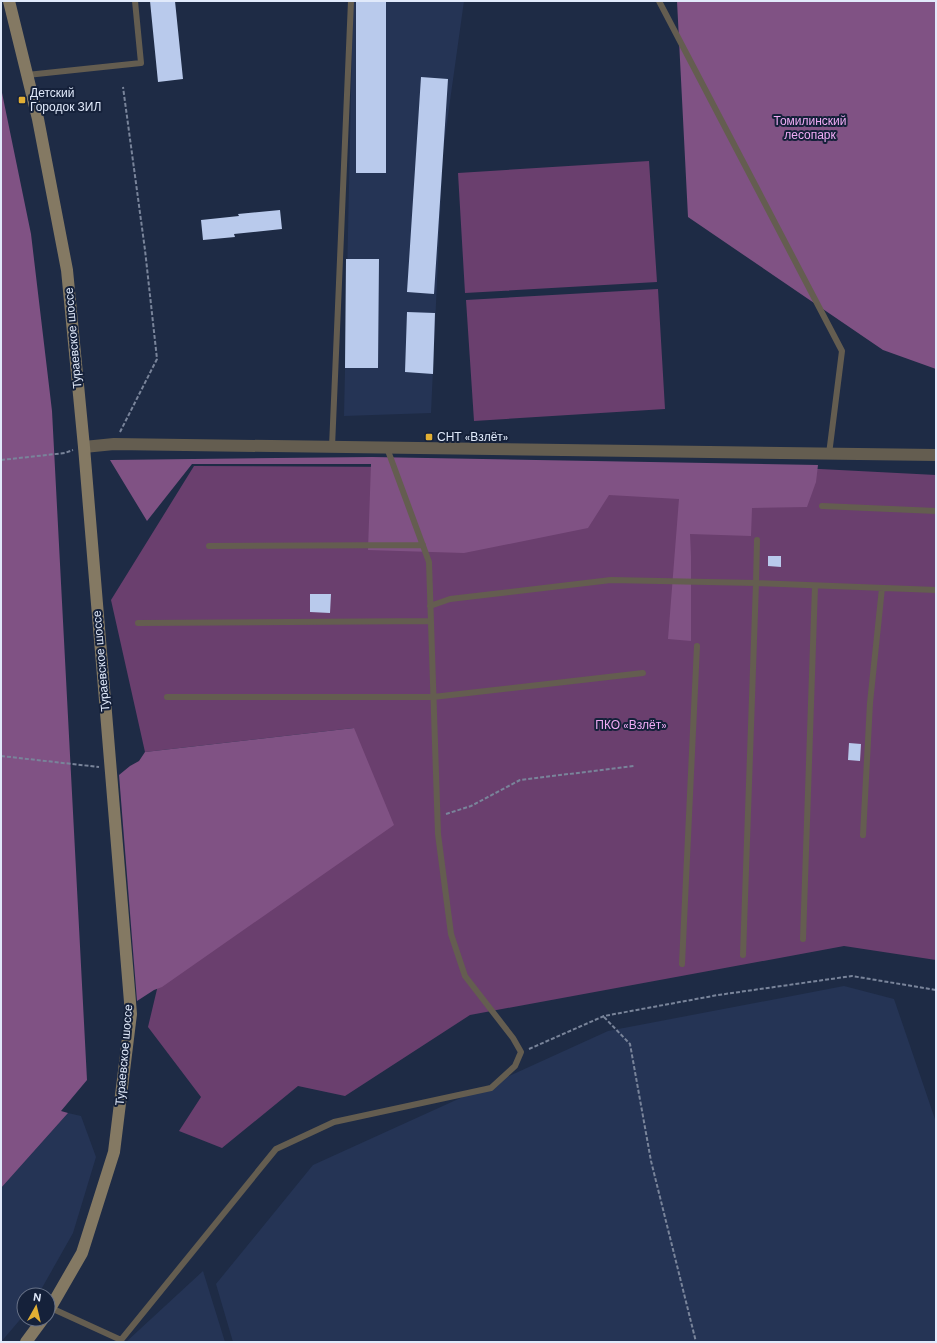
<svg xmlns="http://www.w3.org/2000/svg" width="937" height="1343" viewBox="0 0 937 1343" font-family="'DM Sans',sans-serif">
<rect width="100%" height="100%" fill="#1e2b45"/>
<path fill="#253455" d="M353,1H464L443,151L431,413L344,416Z
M844,986L894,999L936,1122V1342H233L216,1284L313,1165L608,1031Z
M68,1113L81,1116L96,1157L73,1233L38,1295H24V1315L1,1342V1188Z
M203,1271L225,1342H126Z"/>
<path fill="#6a3f6e" d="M649,161L657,282L465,293L458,173Z
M658,289L665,409L474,421L466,300Z
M194,466L820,469L936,475V960L844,946L470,1015L345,1096L298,1086L222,1148L179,1131L201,1097L148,1027L158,985L354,728L145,752L111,600Z"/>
<path fill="#805284" d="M677,1H936V369L883,350L688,217Z
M1,88L31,234L52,411L87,1080L61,1111L68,1113L1,1188Z
M372,457L818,465L816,482L807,507L752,508L751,536L690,534L691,556V641L668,639L679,499L609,495L588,528L464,553L368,550L371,464H192L147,521L110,460Z
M354,728L394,825L162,987L154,990L137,1001L119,775L130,766L139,761L145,752Z"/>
<path fill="#b9caec" d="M150,1H175L183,79L158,82Z
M356,1H386V173H356Z
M421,77L448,79L434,294L407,292Z
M280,210L282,229L234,234L235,237L203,240L201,220L239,216L238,214Z
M346,259H379L378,368H345Z
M407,312L435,313L433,374L405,372Z
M768,556H781V567L768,566Z
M310,594H331L330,613L310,612Z
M849,743L861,744L860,761L848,760Z"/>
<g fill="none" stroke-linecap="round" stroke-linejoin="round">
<path stroke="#79849a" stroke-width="2" stroke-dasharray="4 2" stroke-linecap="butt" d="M120,432L157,359L145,250L123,87
M1,460L65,453L73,450
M1,756L99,767
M446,814L471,806L520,780L634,766
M604,1017L630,1044L651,1161L696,1342
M529,1049L604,1016L718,995L852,976L936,990"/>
<path stroke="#645d50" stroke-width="6" d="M659,1L842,351L829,454
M27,75L141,63L135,1
M332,447L351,1
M822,506L936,511
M209,546L423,545
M430,606L450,599L611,580L756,583L936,590
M138,623L431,621
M167,697H433L643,673
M863,835L870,703L882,588
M803,939L815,586
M743,955L756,583L757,540
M682,964L697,646
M51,1308L121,1340L276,1149L334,1122L491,1088L515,1066L521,1052L513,1038L465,976L451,934L438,834L429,562L387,448"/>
<path stroke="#645d50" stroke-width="12" d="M84,447L114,444L936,455"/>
<path stroke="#847963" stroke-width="12" d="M9,1L38,119L67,270L84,447L131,1014L114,1152L82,1253L48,1312
M26,1342L43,1319"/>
</g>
<g fill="#e2af34" stroke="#15213a" stroke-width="1.5">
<rect x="18" y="96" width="8" height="8" rx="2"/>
<rect x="425" y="433" width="8" height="8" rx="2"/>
</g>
<g text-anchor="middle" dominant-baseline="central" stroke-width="4" stroke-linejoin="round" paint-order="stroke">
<g font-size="12" fill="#e1eafb" stroke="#15213a" text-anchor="start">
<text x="30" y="93">Детский<tspan x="30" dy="14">Городок ЗИЛ</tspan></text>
<text x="437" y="437">СНТ «Взлёт»</text>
</g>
<g font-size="12" fill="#f0acf5" stroke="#15213a">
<text x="810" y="121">Томилинский<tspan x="810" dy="14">лесопарк</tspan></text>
<text x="631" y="725">ПКО «Взлёт»</text>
</g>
<g font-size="12" fill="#e1eafb" stroke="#15213a">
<text transform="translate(73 338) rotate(-95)">Тураевское шоссе</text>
<text transform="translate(101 661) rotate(-95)">Тураевское шоссе</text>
<text transform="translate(124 1055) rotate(-85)">Тураевское шоссе</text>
</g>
</g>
<rect width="937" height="1343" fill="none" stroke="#e1eafb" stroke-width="4"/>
<g transform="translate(36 1307) rotate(8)"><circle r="19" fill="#15213a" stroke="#677187"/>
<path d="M0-3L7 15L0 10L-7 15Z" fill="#e2af34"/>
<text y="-6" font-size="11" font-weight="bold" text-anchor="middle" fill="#e1eafb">N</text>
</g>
</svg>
